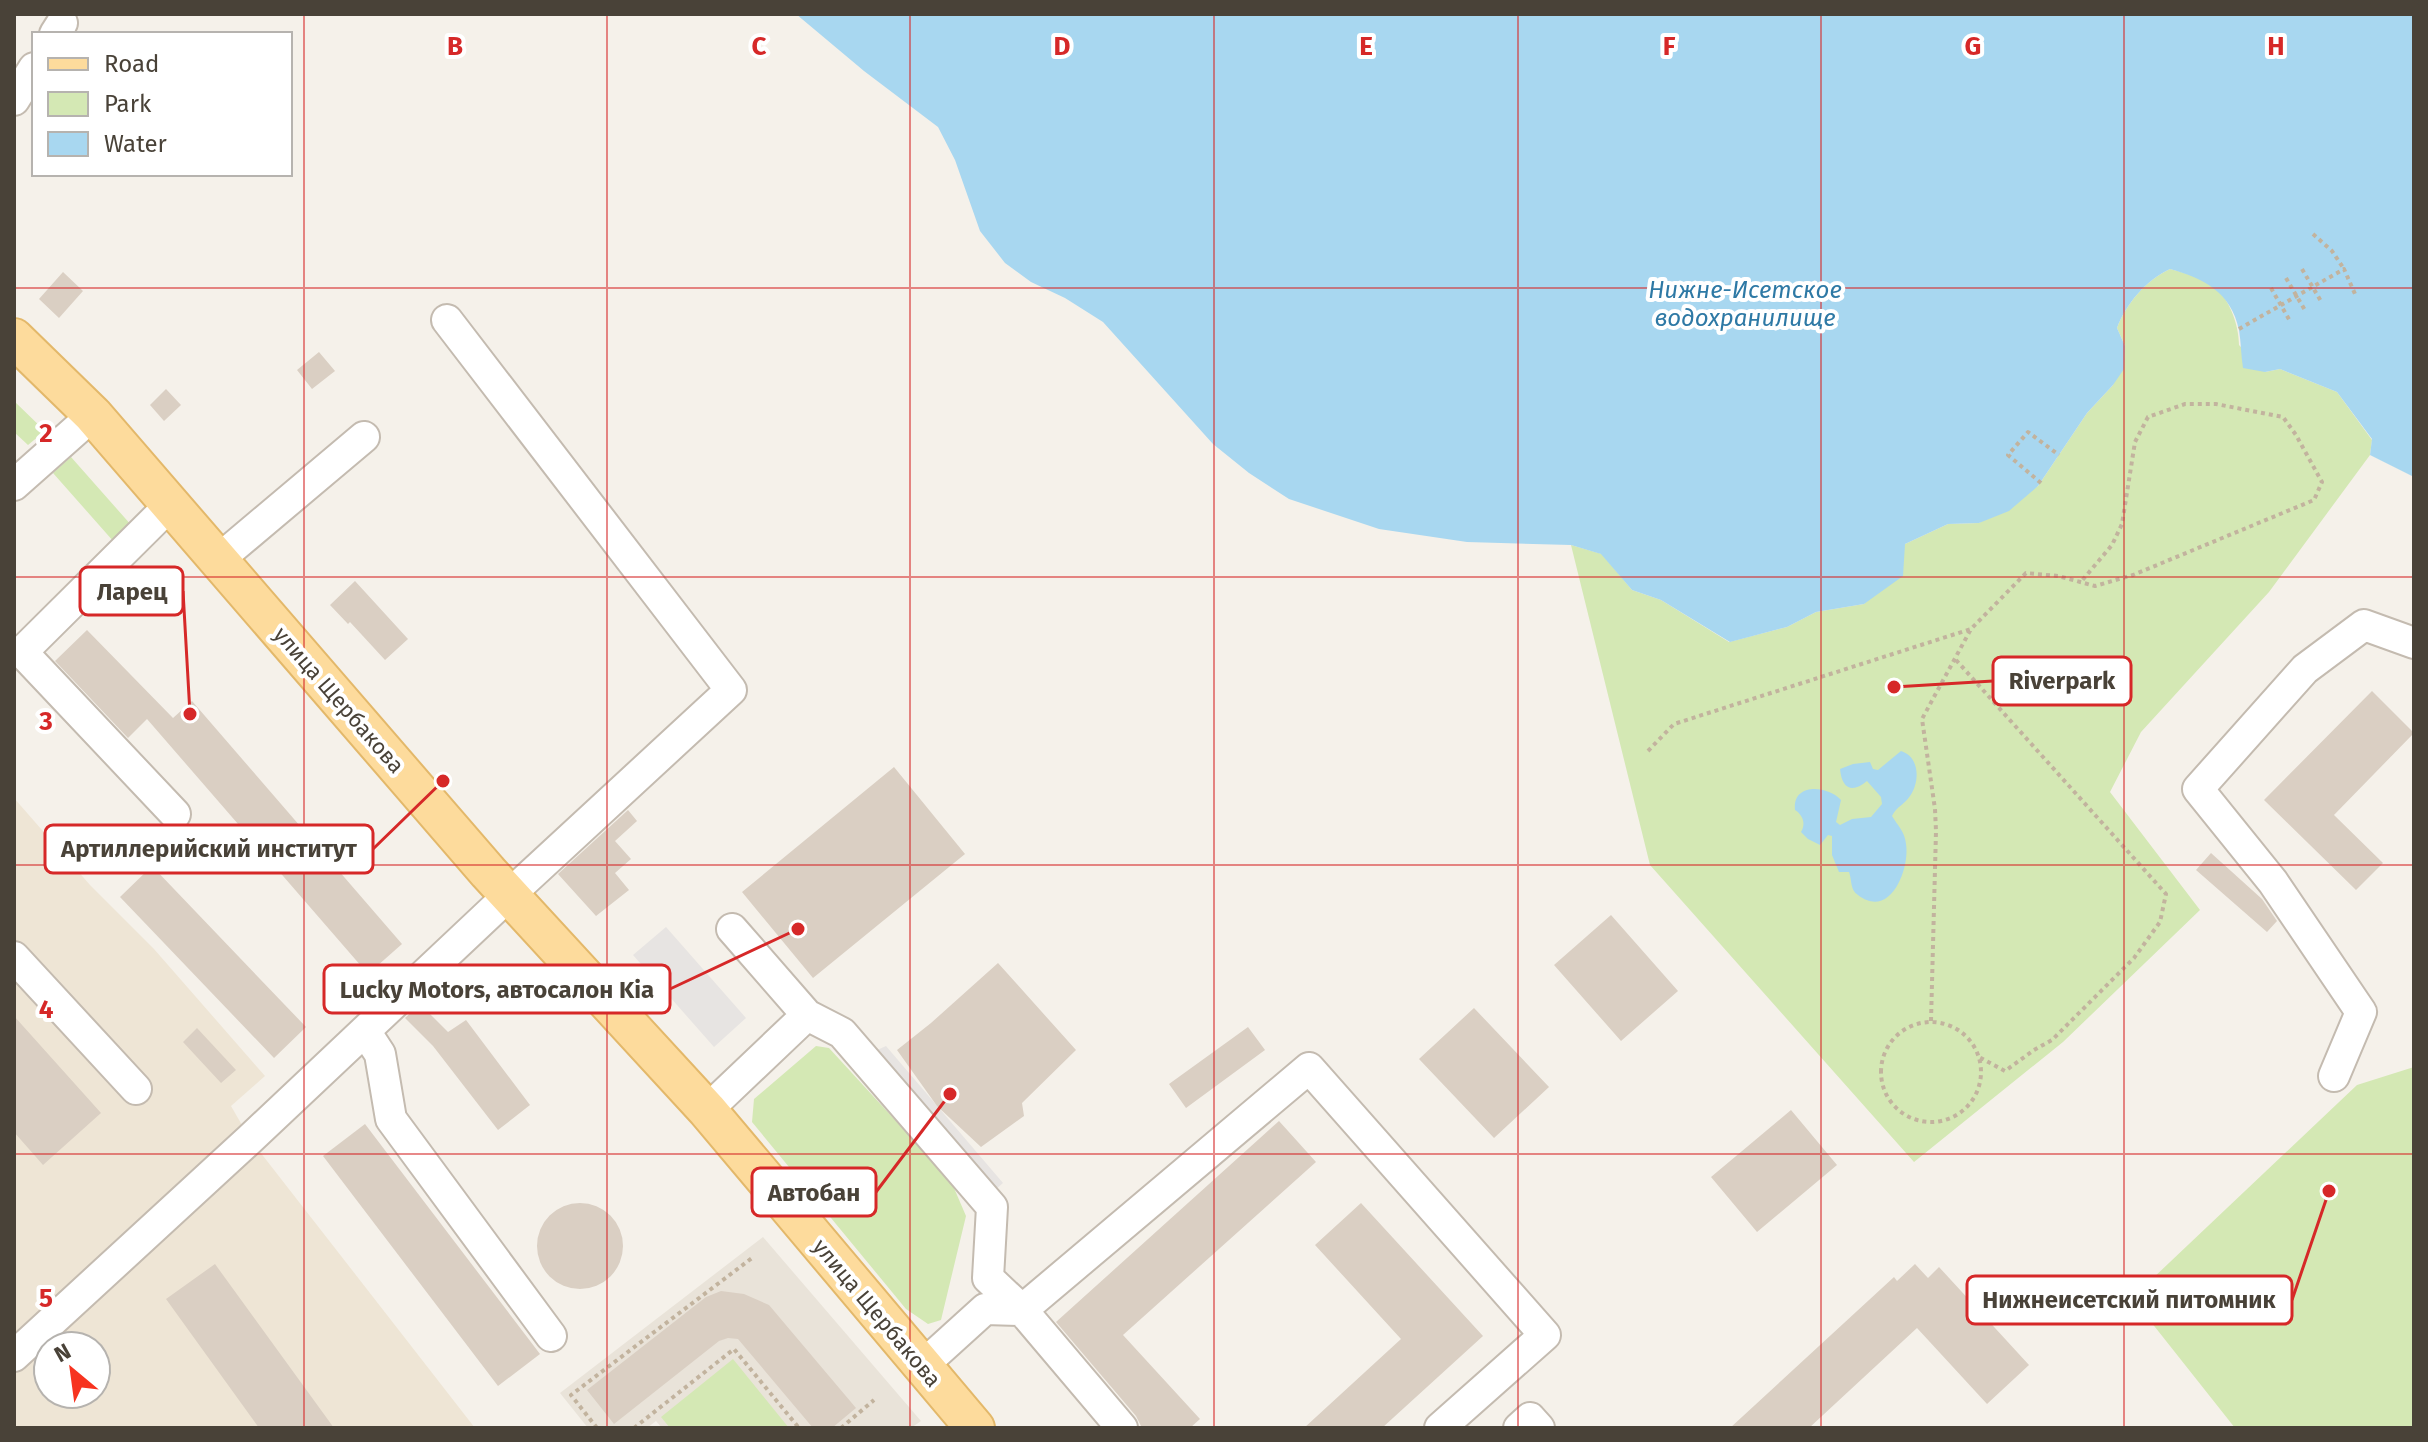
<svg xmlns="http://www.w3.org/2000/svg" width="2428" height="1442" viewBox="0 0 2428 1442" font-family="'Fira Sans',sans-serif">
<rect width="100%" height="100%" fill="#f5f1ea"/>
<path fill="#e9e3d9" d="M763,1237L921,1421L911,1428H662L656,1421L647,1428H588L560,1393Z"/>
<path fill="#eee5d5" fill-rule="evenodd" d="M14,798L90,885L154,949L265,1076L231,1106L250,1139L475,1428H14ZM48,1346H96V1394H48Z"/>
<path fill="#d4e8b4" d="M2170,269C2182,272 2196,276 2208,282C2228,293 2239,324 2239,345L2265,372L2280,369L2337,392L2372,440L2370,455L2269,592L2141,732L2110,792L2200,910L2063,1042L1914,1162L1650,865L1571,545L1602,554L1632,590L1661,600L1729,642L1787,627L1816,612L1864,604L1905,544L1948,524L1979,523L2038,486L2087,413L2113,385L2125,346L2117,328C2126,304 2146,280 2170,269Z
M14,401L45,431L28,445L14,432Z
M71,457L132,526L114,542L53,473Z
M816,1046L829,1048L951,1181L966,1216L941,1320L928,1324L906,1309L752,1122L754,1099Z
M2414,1067V1428H2235L2132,1298L2357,1085Z
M733,1359L789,1428H670L661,1417Z"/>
<path fill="#e7e4e2" d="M666,927L746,1018L714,1047L633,955Z
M886,1046L1003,1183L980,1203L851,1062Z"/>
<path fill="#a8d7f0" d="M796,14H2414V477L2370,455L2372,439L2337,392L2280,369L2265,372L2243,368C2241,356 2241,342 2239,330C2231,292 2203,278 2170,269C2146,280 2126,304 2117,328L2125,346L2124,369L2113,385L2087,413L2038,486L2009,511L1979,523L1948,524L1905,544L1903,576L1864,604L1816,612L1787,627L1730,642L1661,600L1632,590L1601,554L1571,545L1467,542L1379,529L1289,499L1249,473L1213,444L1103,322L1065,298L1031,282L1005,263L980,231L955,160L938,127L864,71Z
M1901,751C1920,757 1920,782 1910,796C1905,804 1896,807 1892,816C1898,826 1905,832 1906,844C1910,869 1890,920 1858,895C1850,890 1852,880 1849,872H1839L1832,855V836L1828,835L1820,845L1808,839L1801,832C1806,824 1803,815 1795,810C1792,783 1827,785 1841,800L1836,822L1840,825L1852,819L1871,817L1882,804L1881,797L1867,781C1853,793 1842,790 1840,769L1853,764L1870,762L1873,769L1878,770Z"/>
<path fill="#dacfc3" d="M63,272L83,291L59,318L39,299Z
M319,352L335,371L312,389L297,370Z
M166,389L181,405L164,421L150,405Z
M355,581L408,639L385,660L350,622L348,624L330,605Z
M87,630L173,718L192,701L402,944L368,974L147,719L128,738L55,661Z
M2372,691L2414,733L2334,815L2383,863L2356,890L2264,800Z
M894,767L965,854L813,978L742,892Z
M628,810L637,821L615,841L631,859L615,873L629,890L596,916L558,874Z
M2211,853L2262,899L2277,921L2267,932L2196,870Z
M152,866L306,1027L274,1058L120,897Z
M1611,915L1678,991L1621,1041L1554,965Z
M998,963L1076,1050L1022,1103L1024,1116L981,1147L937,1106L897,1050L931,1023Z
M420,1004L448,1032L466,1020L530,1105L498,1130L433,1046L405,1018Z
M1474,1008L1549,1087L1494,1138L1419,1059Z
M14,1016L101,1113L43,1165L14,1132Z
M1248,1027L1265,1050L1186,1108L1169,1084Z
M197,1028L236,1070L221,1083L183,1042Z
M1791,1110L1837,1165L1757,1232L1711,1177Z
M1279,1121L1316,1162L1123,1335L1200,1419L1190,1428H1142L1136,1416L1056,1322Z
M365,1124L540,1354L498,1386L323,1156Z
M537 1246a43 43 0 1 1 86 0a43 43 0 1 1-86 0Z
M1361,1203L1483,1336L1382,1428H1304L1401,1339L1315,1245Z
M215,1264L334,1428H259L166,1299Z
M1915,1264L1928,1278L1939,1267L2029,1365L1987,1404L1917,1328L1809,1428H1730L1894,1277L1897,1281Z
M721,1291L744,1294L769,1305L856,1408L832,1428H813L738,1339L728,1338L719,1341L614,1424L587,1390L706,1297Z"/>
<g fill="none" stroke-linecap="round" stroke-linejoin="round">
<g stroke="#c4bbb0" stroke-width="34">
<path id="minor" d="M55,34L62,23
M14,100L34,68
M14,485L93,415
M170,505L22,652L175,814
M218,560L364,437
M732,929L807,1015L842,1033L992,1207L988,1278L1022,1310L1122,1428
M14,957L136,1089
M365,1031L380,1054L391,1119L551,1336
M2334,1076L2361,1012L2273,882L2198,789L2305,669L2364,625L2414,643
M707,1110L807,1015
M14,1356L250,1139L509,895L731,690L447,320
M921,1367L985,1309L1022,1310L1309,1068L1545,1335L1440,1428
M1519,1428L1530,1418L1539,1428"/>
</g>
<g stroke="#e3b86a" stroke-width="42">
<path id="major" d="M14,338L93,415L488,872L707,1110L975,1428"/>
</g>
<path stroke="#c2b39e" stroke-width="4" stroke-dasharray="4 4" stroke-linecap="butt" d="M2313,234L2332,251L2344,269
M2302,269L2322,303
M2286,278L2306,312
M2271,288L2290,321
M2239,329L2344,269L2355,294
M2041,483L2008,455L2028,432L2059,455
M1956,660L2166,894L2160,922L2134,958L2052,1040L2034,1050L2005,1071L1979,1057
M1648,751L1674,724L1971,629
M1931,1021L1936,831L1935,809L1922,719L1971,629L2026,573L2058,576L2095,586L2133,575L2314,500L2322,482L2296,435L2283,417L2216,404H2185L2148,417L2135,442L2122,524L2112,545L2080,583
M1881 1072a50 50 0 1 1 100 0a50 50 0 1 1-100 0Z
M597,1428L571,1395L752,1258
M634,1428L734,1349L799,1428
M841,1428L874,1400"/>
<use href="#minor" stroke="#fff" stroke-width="30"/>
<use href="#major" stroke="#fddb9c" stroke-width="38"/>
</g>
<path fill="none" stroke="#d62828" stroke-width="2" stroke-opacity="0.55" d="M304,14V1428M607,14V1428M910,14V1428M1214,14V1428M1518,14V1428M1821,14V1428M2124,14V1428M14,288H2414M14,577H2414M14,865H2414M14,1154H2414"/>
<g text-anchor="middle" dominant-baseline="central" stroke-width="8" stroke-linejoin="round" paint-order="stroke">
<g font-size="22" fill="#494238" stroke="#fff">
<text transform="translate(339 700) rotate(49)">улица Щербакова</text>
<text transform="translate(877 1313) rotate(50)">улица Щербакова</text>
</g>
<g font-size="24" font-style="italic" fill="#2e79a5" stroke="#fff">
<text x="1745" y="290">Нижне-Исетское<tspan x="1745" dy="28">водохранилище</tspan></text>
</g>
</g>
<g font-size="26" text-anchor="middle" font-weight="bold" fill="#d62828" stroke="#fff" stroke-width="8" stroke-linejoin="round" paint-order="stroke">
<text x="455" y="55">B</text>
<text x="759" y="55">C</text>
<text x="1062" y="55">D</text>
<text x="1366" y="55">E</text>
<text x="1669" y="55">F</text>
<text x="1973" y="55">G</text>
<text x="2276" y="55">H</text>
<text x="46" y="442">2</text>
<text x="46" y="730">3</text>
<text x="46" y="1018">4</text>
<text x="46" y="1307">5</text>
</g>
<path fill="none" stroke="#d62828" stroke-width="3" d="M190 714L183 591M1894 687L1993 681M443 781L373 849M798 929L670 989M950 1094L876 1192M2329 1191L2292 1300"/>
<g fill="#d62828" stroke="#fff" stroke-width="3">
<circle cx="190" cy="714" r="8"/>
<circle cx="1894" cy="687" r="8"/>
<circle cx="443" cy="781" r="8"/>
<circle cx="798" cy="929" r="8"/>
<circle cx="950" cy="1094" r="8"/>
<circle cx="2329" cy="1191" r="8"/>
</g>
<g fill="#fff" stroke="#d62828" stroke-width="3">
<rect x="80" y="567" width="103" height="48" rx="8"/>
<rect x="1993" y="657" width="138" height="48" rx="8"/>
<rect x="45" y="825" width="328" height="48" rx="8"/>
<rect x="324" y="965" width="346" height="48" rx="8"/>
<rect x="752" y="1168" width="124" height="48" rx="8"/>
<rect x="1967" y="1276" width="325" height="48" rx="8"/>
</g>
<g font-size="24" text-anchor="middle" font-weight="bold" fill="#494238">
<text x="132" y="600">Ларец</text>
<text x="2062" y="689">Riverpark</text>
<text x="209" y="857">Артиллерийский институт</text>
<text x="497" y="998">Lucky Motors, автосалон Kia</text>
<text x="814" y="1201">Автобан</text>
<text x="2129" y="1308">Нижнеисетский питомник</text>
</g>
<rect width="2428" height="1442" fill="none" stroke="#494238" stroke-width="32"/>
<rect x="32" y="32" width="260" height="144" fill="#ffffff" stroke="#b6b3af" stroke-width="2"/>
<rect x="48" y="58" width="40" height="12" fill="#fddb9c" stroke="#b6b3af" stroke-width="2"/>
<text x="104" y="72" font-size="24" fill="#494238">Road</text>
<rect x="48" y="92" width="40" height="24" fill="#d4e8b4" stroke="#b6b3af" stroke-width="2"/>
<text x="104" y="112" font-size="24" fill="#494238">Park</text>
<rect x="48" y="132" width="40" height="24" fill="#a8d7f0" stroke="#b6b3af" stroke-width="2"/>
<text x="104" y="152" font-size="24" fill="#494238">Water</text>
<g transform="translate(72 1370) rotate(331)"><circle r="38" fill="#ffffff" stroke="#b6b3af" stroke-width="2"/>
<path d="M0-6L14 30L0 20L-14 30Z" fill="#f7331f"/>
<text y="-12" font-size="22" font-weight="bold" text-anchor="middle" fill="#494238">N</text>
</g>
</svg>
